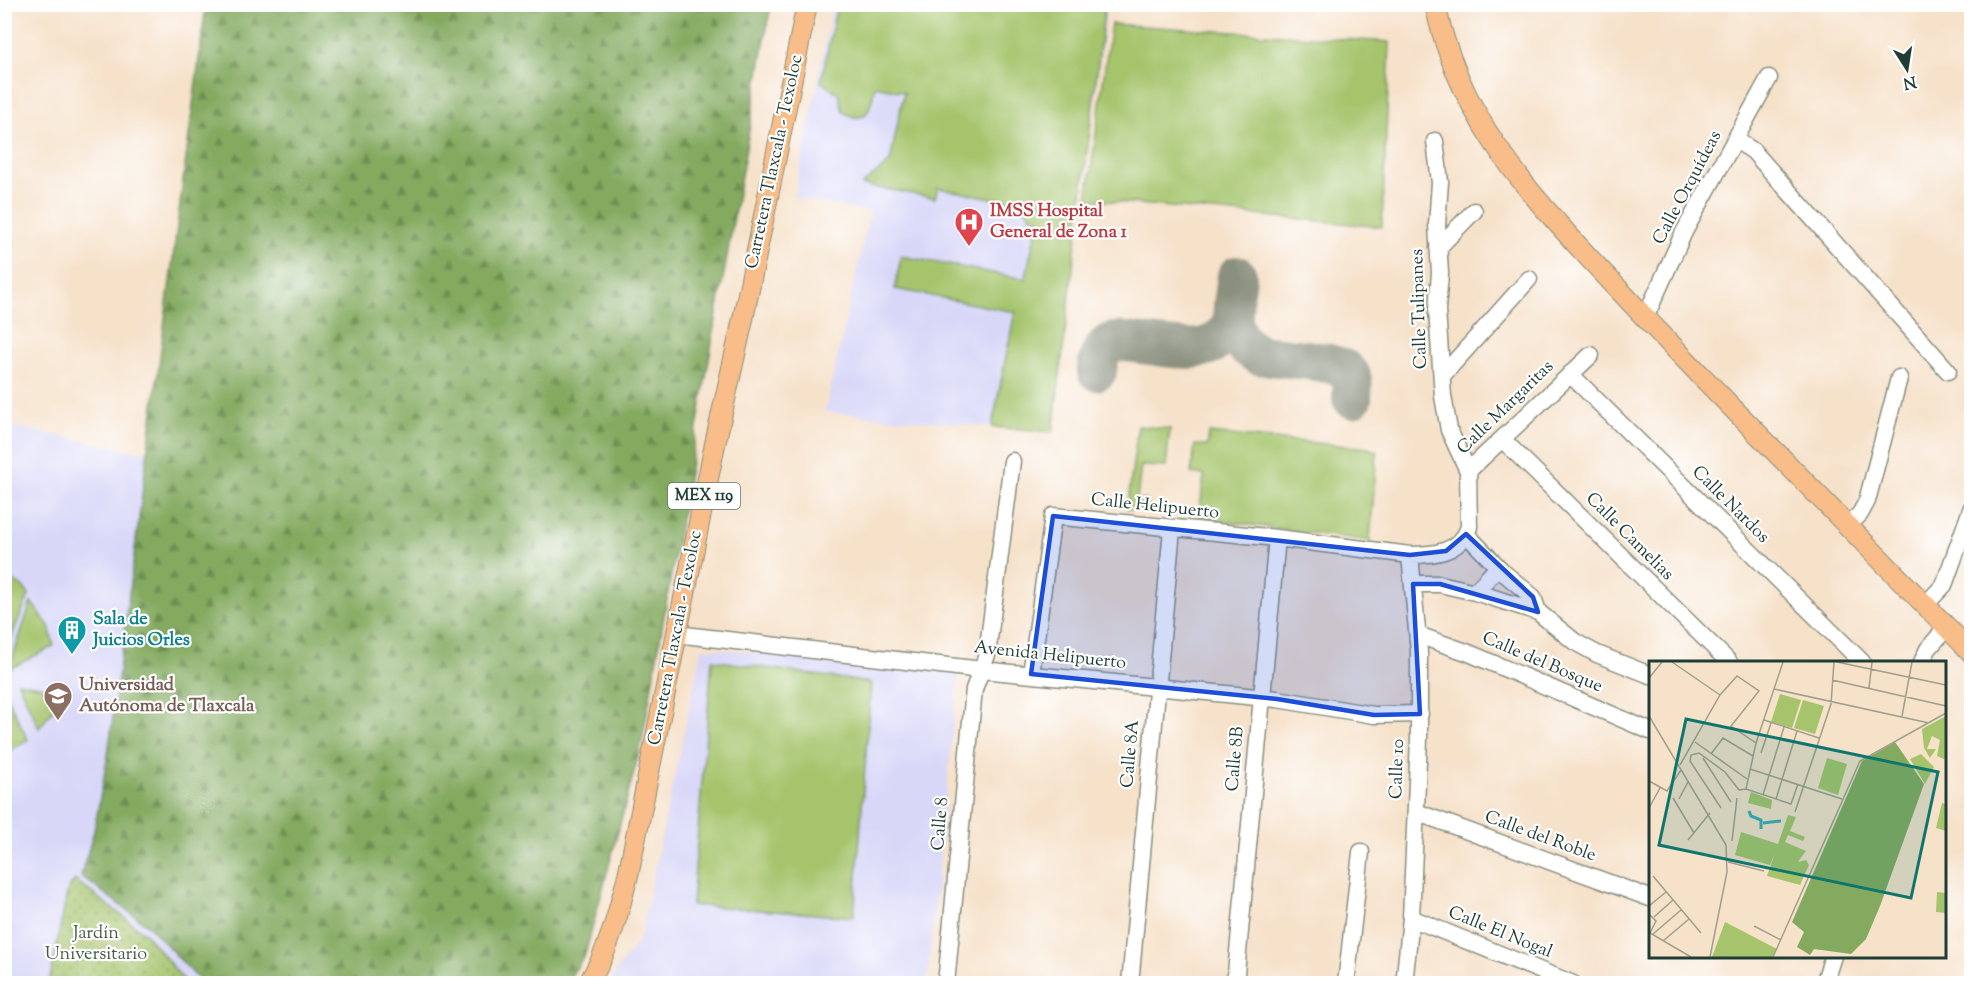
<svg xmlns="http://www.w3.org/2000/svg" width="1976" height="988" viewBox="0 0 1976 988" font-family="'Sorts Mill Goudy',serif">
<defs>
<pattern id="forest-firs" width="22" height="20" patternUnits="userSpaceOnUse" patternTransform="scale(1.5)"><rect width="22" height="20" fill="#84aa60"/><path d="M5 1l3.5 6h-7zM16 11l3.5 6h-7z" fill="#6b8c50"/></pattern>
<pattern id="park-dots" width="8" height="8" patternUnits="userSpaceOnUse" patternTransform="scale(1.5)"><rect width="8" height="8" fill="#a5c46c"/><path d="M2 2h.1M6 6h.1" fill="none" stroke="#86a05a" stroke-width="1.8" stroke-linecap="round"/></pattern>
</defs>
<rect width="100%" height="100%" fill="#fff"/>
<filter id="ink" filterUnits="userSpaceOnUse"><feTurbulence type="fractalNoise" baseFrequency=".0167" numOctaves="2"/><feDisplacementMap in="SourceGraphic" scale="12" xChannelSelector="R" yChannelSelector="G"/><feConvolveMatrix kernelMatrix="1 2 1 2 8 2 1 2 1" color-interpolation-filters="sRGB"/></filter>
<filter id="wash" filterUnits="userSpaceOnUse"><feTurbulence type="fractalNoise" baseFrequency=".008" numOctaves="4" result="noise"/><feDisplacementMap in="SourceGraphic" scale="24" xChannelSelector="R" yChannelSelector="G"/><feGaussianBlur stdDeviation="1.35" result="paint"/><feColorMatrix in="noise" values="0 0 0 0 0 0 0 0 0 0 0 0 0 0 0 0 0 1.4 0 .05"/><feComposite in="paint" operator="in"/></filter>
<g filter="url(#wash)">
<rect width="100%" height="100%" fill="#f6e1c9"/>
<path fill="#d8d7f8" d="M833,5H1107L1053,432L825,412L870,212L794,198Z
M4,425L147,453L108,755L94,831L81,876L151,928L202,983H5Z
M702,648L959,667L927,983L607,984L640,938Z"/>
<path fill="#a5c46c" stroke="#628050" stroke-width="1.5" d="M837,5H1105L1053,432L992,427L1015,312L895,289L901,256L1025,279L1039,218L1031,217L1023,204L938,188L935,198L862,185L890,162L904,92L875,86C871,105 869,128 843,112L839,94L821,82Z
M1111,24L1390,42L1382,227L1087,199Z
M1138,426L1170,429L1166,467L1141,466L1137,499L1148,501V511L1127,509Z
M1209,433L1369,448L1377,452L1370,541L1199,518L1204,475L1191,473L1195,445L1207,446Z
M5,575L24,588L29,595L5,652Z
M31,602L49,626L54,646L9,669Z
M712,660L871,683L854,917L692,905Z
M18,682L63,691L52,711L39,728Z
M4,691L28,740L5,753H4Z"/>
<path fill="url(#forest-firs)" stroke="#52744a" stroke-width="1.5" d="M206,5H771L642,742L585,955L566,983H202L151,928L81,876L94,831L108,755Z"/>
<path fill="url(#park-dots)" stroke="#628050" stroke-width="1.5" d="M75,880L146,934L186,983H49L68,889Z"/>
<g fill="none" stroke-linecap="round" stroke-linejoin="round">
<path stroke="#8a8f7e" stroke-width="40" d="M1237,276C1233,310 1223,336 1259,355C1277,357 1336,361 1347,371C1355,378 1352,389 1352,398
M1097,371C1098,360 1100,348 1111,343C1118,340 1127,342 1134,343C1154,345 1194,354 1212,344C1221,340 1226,332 1232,325"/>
</g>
</g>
<g filter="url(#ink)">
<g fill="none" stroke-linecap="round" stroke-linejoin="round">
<g stroke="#8a8f7e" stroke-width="19">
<path id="minor" d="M1736,140L1753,151L1948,371
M1435,141L1440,182L1437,225L1440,273L1437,310L1443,396L1449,430L1468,471
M1438,248L1474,211
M1645,318L1684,232L1769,78
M1570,374L1862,662
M1442,376L1529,279
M1502,439L1729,662
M1847,526L1860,514L1867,501L1899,378
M1466,534L1504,573L1533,597L1538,612
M1413,584H1440L1475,592L1538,612L1575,642L1597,654L1650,675
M1475,592L1498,567
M1925,605L1944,585L1972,507
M676,634L982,670L1277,699L1374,715L1420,714
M1418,635L1469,653L1650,731
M1922,662L1928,649L1947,627
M1031,674L1053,516L1277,538L1410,555C1433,555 1460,553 1469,527L1468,471L1591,355
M1416,812L1650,898
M1411,918L1573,984
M946,984L974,689L987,655L1012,461
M1130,984L1172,529
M1235,984L1277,538
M1346,984L1361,852
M1404,984L1411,918L1419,739V652L1410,555
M1824,984L1833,956"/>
</g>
<g stroke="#8a8f7e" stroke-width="22">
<path id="major" d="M1435,4C1458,112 1518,181 1591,260C1631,303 1671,345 1712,387C1799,476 1886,564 1972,653
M588,984C610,949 619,910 629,871L715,444L743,319L807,4"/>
</g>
<use href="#minor" stroke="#fff" stroke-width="16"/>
<use href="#major" stroke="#f8bd88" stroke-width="20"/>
</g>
</g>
<path fill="#1d4ed8" fill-opacity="0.2" stroke="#1d4ed8" stroke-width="4.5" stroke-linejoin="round" d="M1053,516L1410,555L1446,551L1466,534L1533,597L1538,612L1440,584H1413L1420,714L1374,715L1277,699L1031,674Z"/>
<defs>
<g id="hospital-pin" transform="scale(1.5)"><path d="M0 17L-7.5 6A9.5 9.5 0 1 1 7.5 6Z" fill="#e0444e" stroke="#fff"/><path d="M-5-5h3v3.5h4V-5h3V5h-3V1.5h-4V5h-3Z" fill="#fff"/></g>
<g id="building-pin" transform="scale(1.5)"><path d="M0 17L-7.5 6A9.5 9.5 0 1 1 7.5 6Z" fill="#0f9aa8" stroke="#fff"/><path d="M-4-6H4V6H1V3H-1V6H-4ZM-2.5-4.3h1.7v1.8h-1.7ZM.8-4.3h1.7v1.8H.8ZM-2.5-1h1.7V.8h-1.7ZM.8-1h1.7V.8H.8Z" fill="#fff"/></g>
<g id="university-pin" transform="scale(1.5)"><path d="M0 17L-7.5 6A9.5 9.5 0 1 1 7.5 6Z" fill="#8d6e63" stroke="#fff"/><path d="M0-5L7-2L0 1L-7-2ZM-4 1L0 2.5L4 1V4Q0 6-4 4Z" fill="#fff"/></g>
</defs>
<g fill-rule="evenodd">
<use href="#hospital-pin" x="969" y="222"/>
<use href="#building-pin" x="72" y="630"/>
<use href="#university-pin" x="58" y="696"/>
</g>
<g text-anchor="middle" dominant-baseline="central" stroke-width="4.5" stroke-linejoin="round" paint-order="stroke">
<rect fill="#fff" stroke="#627771" stroke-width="1.5" x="668" y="483" width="72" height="26" rx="4.5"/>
<g font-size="16" font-weight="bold" fill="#1f3d34">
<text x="704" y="496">MEX 119</text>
</g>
<g font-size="18" fill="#1f3d34" stroke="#fff">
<text transform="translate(775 162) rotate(-78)">Carretera Tlaxcala - Texoloc</text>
<text transform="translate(1688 188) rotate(-62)">Calle Orquídeas</text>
<text transform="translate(1420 309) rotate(-92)">Calle Tulipanes</text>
<text transform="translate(1506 408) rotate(-44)">Calle Margaritas</text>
<text transform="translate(1730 505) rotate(45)">Calle Nardos</text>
<text transform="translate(1155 507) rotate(6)">Calle Helipuerto</text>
<text transform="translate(1629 537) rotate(45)">Calle Camelias</text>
<text transform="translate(676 638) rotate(-79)">Carretera Tlaxcala - Texoloc</text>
<text transform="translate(1050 656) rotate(6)">Avenida Helipuerto</text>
<text transform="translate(1542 663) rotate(23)">Calle del Bosque</text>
<text transform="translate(1131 754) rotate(-85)">Calle 8A</text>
<text transform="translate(1236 759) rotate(-85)">Calle 8B</text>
<text transform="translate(1398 769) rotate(-88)">Calle 10</text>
<text transform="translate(941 824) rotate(-85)">Calle 8</text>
<text transform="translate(1540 837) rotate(20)">Calle del Roble</text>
<text transform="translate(1500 933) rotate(22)">Calle El Nogal</text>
</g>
<g font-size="18" font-weight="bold" fill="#be3a42" stroke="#fff" text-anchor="start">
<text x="990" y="212">IMSS Hospital<tspan x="990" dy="21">General de Zona 1</tspan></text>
</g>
<g font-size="18" font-weight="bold" fill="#0d838f" stroke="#fff" text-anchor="start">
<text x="93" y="620">Sala de<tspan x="93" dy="21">Juicios Orles</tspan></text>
</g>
<g font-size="18" font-weight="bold" fill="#785e54" stroke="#fff" text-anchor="start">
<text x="79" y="686">Universidad<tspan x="79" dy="21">Autónoma de Tlaxcala</tspan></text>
</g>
<g font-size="18" fill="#405f42" stroke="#fff">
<text x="96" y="934">Jardín<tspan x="96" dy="21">Universitario</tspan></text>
</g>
</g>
<g transform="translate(1649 661)">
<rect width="297" height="297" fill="#f6e1c9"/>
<path d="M131,33L152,39L143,67L122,61ZM154,39L175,45L166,73L145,67ZM178,97L198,103L189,134L169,127ZM102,131L123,139L122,148L99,142ZM293,142L297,143V170L287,167ZM139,154L147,156L141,170L156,176L154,180L139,174L136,181L157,190L149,201L157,199L160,204L151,224L118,215L126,192L121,204L86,194L92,171L129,183ZM288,231L297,232V252L287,251Z" fill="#a5c46c"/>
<path d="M246,81L275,123L231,245L217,278L202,293L165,288L161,294L148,286L155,271L143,261L213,100Z" fill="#84aa60"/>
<path d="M297,55V99L288,95L291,79L283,75L278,88H287L281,97L275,87L273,68ZM272,93L285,106L276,123L261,98ZM76,261L128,288L124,296H63Z" fill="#a5c46c"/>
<path fill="none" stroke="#3aaab9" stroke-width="3" d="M100,150L102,155L112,159V168M114,162L132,160"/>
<path fill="none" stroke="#a09f8d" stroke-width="1.5" d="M23,1L71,34M188,1L297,24M0,17L13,1M183,19L297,45M220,27L223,1M125,28L280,62M0,55L77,184L78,211L61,296M253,55L263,1M115,59L170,77M46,81L98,118M112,92L122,62M62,93L74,77L104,95M54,97L82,141M31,104L71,34L88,15L110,30L82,65L107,82M101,108L193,138M0,120L18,130L32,109M97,128L107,82L134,1M90,129L97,128L142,143L149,123M114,134L135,66M24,137L45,172M30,138L39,121M127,138L148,70M0,147L11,127M72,147L41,100L42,94L50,92L76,111L90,129M146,151L182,43L185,1M39,179L61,152M83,180L88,137M79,201L115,210M4,215L52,272M0,245L17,231M0,253L7,260L1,272L42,296M5,256L24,239M105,265L132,279M4,273L32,249M14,280L40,258M124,296L211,100L297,52"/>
<path fill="#0f766e" fill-opacity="0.15" stroke="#0f766e" stroke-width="3" d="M37,58L289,111L262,237L10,184Z"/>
<rect width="297" height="297" fill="none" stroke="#1f3d34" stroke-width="3"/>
</g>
<rect width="1976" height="988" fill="none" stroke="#fff" stroke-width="24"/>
<g transform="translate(1907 69) rotate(168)" stroke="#ffffff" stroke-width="4.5" paint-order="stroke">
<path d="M0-4.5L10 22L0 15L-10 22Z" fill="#1f3d34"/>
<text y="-9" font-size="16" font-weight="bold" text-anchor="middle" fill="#1f3d34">N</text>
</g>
</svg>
